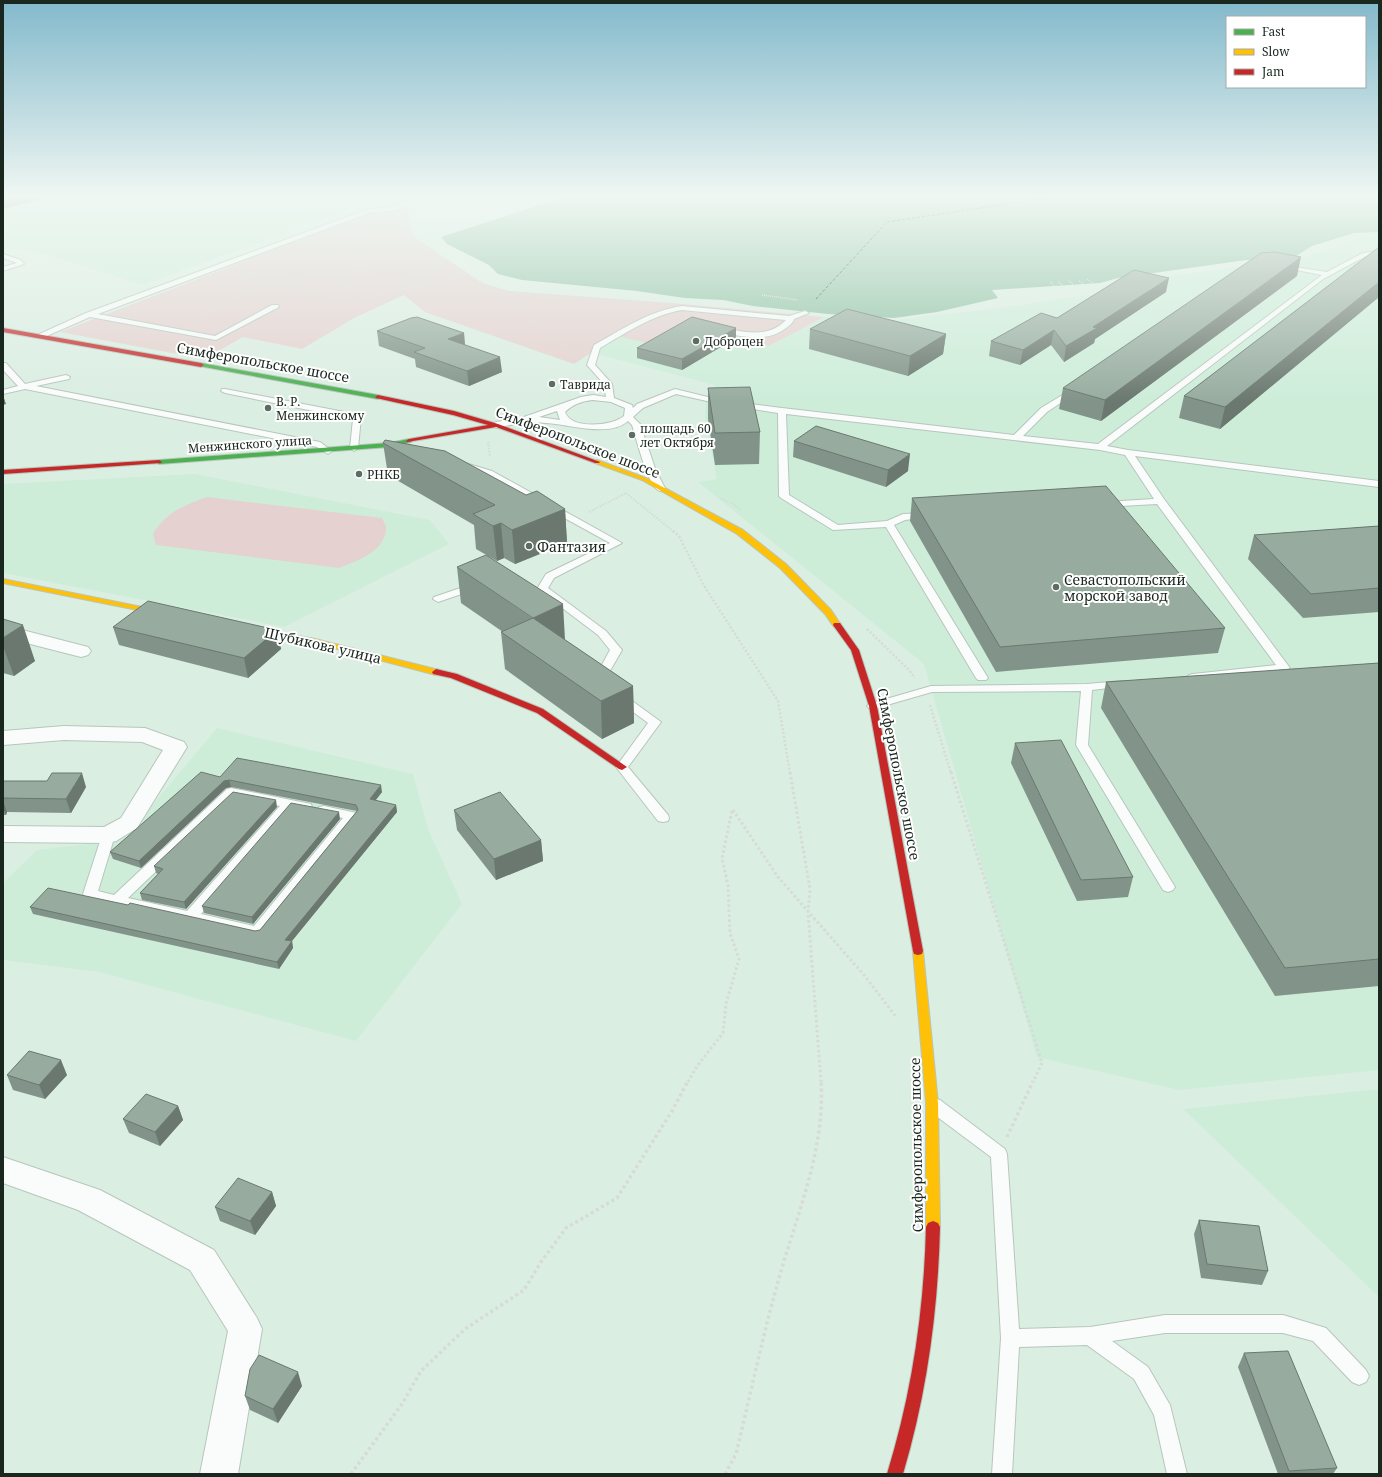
<svg xmlns="http://www.w3.org/2000/svg" width="1382" height="1477" viewBox="0 0 1382 1477" font-family="'Noto Serif',serif">
<rect width="100%" height="100%" fill="#dbeee2"/>
<path fill="#cdedd9" d="M3,195H367L374,201L142,285L34,250L3,249Z
M426,195H494L460,206Z
M1379,234V1070L1179,1090L1037,1057L924,664L698,482L717,479L705,419L706,396L715,385L592,353L617,336L693,326L742,337L740,338L769,346L824,317L879,322L991,309L1096,294L1113,284L1302,258L1367,236Z
M195,474L430,520L449,544L284,627L3,573V484Z
M217,728L413,774L428,829L462,904L356,1041L99,972L3,960V883L37,850L112,841L130,832Z
M1379,1089V1297L1183,1109Z"/>
<path fill="#e5d1cf" d="M407,208L413,236L482,283L509,291L671,303L824,317L769,346L740,339L742,337L693,326L656,345L617,336L574,364L425,312L404,295L354,318L302,349L243,337L204,359L60,332L370,213Z
M207,497L382,518C383,521 387,526 386,529C385,552 356,561 339,568L156,545L153,534C165,513 184,505 207,497Z"/>
<path fill="#8dc0a2" d="M571,195H1379V232L1354,233L1312,246L1291,259L1246,260L1118,278L1100,283L992,290L998,298L937,312L894,318L828,314L753,306L723,300L685,298L637,291L522,280L498,274L489,265L447,244L441,237Z"/>
<g fill="none" stroke-linecap="round" stroke-linejoin="round">
<path stroke="#1e4f35" stroke-width="1" stroke-dasharray="3 2" stroke-linecap="butt" d="M816,299L887,222L1067,195"/>
<g stroke="#b7c6bd" stroke-width="2">
<path id="lane" d="M408,195H414L415,199C403,212 385,211 369,213L98,314L215,336L272,305H278L279,307L216,340L90,317L42,338H39L35,336L86,313L366,210L396,206L409,199Z
M1379,251V255L1366,256L1323,279L1107,446L1128,450L1379,481V487L1135,456L1164,499L1290,668L1284,671L1193,680L1189,679L1187,677L1189,675L1193,674L1276,665L1157,504L1102,507L1100,505L1102,503L1105,502L1154,499L1125,455L1100,450L786,414L789,495L838,525L887,521L903,514L930,513L932,515L930,517L905,520L894,525L988,678L986,680H978L976,678L886,527L833,530L781,498L779,496L778,413L720,404L676,394L643,408L633,417L640,424L656,471L665,488L660,491C648,488 636,437 632,425L628,421C609,438 568,424 546,423C529,421 513,424 496,428L492,425L496,422L521,418L581,397L593,395L606,397L604,384L587,365L594,345C623,329 649,311 682,306L789,316L805,311L809,313L794,319C793,323 789,326 786,328C765,344 740,336 717,331L716,329L720,327C743,332 768,339 786,320L682,310C652,315 626,333 600,348L595,365L612,384L614,398L632,405L633,408L637,404L675,389L720,400L782,408L1014,435L1041,408L1074,388H1077V392L1047,412L1023,436L1098,444L1322,275L1281,267V265L1327,272L1363,253ZM593,400L611,402L625,408L624,416C612,426 571,430 565,412C573,404 582,401 593,400ZM557,411L560,420L539,417Z
M3,254L21,260L24,264L3,271V267L17,263L3,258Z
M3,363H6L25,384L66,375L70,377L69,379L36,386L320,442L332,451L328,454L317,447L25,389L3,394V390L18,386L3,370Z
M222,389H225L360,415L361,417L358,448L354,451L350,448L353,419L225,393L221,391Z
M465,463L492,471L622,543L554,578L548,588L606,631L622,650L603,683H595L593,681L610,650L598,635L537,589L546,574L610,543L486,475L462,468L461,466L462,464Z
M475,583L479,584L480,586L479,588L438,602L433,599L434,597Z
M1121,681L1125,682L1127,684L1125,686L1092,690L1088,745L1175,887L1173,890L1168,892L1163,890L1076,745L1081,691L932,692L873,709L869,708L867,706L869,704L931,686L1087,684Z
M620,694L624,695L661,722L628,767L668,815L669,818L668,821L663,822L658,821L616,767L648,723L616,699L614,697L616,695Z
M231,788L311,804L312,807L311,810L306,811L292,808L201,914L254,926L343,818L319,813L318,810L319,807L324,806L352,812L357,813L358,816L262,936L257,937L85,897L83,894L103,832L108,831L113,832L115,835L98,891L114,895L227,789ZM234,797L280,806L187,911L128,898Z
M934,1098L940,1100L1005,1149L1007,1154L1019,1329L1090,1327L1165,1315H1283L1326,1328L1366,1370L1369,1376L1366,1382L1359,1385L1352,1382L1313,1341L1283,1333H1165L1112,1341L1148,1367L1170,1405L1187,1474H1167L1154,1415L1134,1379L1087,1345L1019,1347L1012,1474H992L1001,1338L991,1157L928,1110L926,1105L928,1100Z"/>
</g>
<g stroke="#b7c6bd" stroke-width="2">
<path id="street" d="M3,625L88,647L91,651L88,655L81,657L3,637Z
M64,726L145,728L184,742L187,747L137,828L116,841L108,843L3,842V826L104,827L121,818L163,750L142,742L64,740L3,745V731Z
M3,1157L100,1190L214,1250L257,1318L262,1329L238,1474H200L228,1331L190,1270L78,1210L3,1183Z"/>
</g>
<g stroke="#b7c6bd" stroke-width="2">
<path id="fast" d="M201,363L378,395L381,397L378,399L199,366V364Z
M409,439L412,441L411,442L389,447L159,464L156,462L159,460L389,443Z"/>
</g>
<g stroke="#b7c6bd" stroke-width="2">
<path id="slow" d="M597,460L646,478L743,530L786,564L831,610L841,625L840,627H834L825,614L780,568L737,534L642,480L595,463L594,462Z
M3,579L167,612L171,614L167,616L3,583Z
M246,627H249L315,639L439,670L440,672L436,675L315,643L246,631L245,629Z
M918,947L922,948L923,951L938,1103L940,1227L938,1231L933,1233L928,1231L926,1227V1103L913,951L914,948Z"/>
</g>
<g stroke="#b7c6bd" stroke-width="2">
<path id="jam" d="M3,328L201,363L204,365L201,367L3,332Z
M378,395L454,411L498,424L600,462L599,463H595L496,427L407,442L406,441L409,439L488,425L453,415L376,398L375,397Z
M159,460L162,462L161,463L3,474V470Z
M834,623H840L859,650L877,706L923,951L922,954L918,955L914,954L913,951L869,706L851,650L833,625Z
M436,669L457,674L543,709L627,767L622,770L619,769L537,713L451,678L433,674L432,672Z
M933,1221L938,1223L940,1227C938,1311 927,1393 903,1474H887C912,1393 924,1311 926,1227L928,1223Z"/>
</g>
<path stroke="#d6dbd8" stroke-width="1.5" stroke-dasharray="1 1" stroke-linecap="butt" d="M365,228H404
M350,232L357,241L369,268
M315,246L323,252L334,272L353,300
M468,274L505,297L540,327L555,335L562,343
M236,276L353,301L468,274L405,235L403,219
M243,277L284,267L329,263
M1087,279L1094,284
M1069,281L1074,285
M1079,281L1084,284
M1051,282L1054,286
M1058,282L1063,285
M275,283L334,272L444,260
M344,288L371,280L401,279L421,274L447,261
M498,293L647,303
M762,295L798,300
M196,320L266,283"/>
<path stroke="#d6dbd8" stroke-width="2" stroke-dasharray="1.5 1.5" stroke-linecap="butt" d="M561,342L573,355L578,357
M488,442L490,457
M626,493L674,532
M721,499L732,503L741,510
M589,512L626,493"/>
<path stroke="#d6dbd8" stroke-width="2.5" stroke-dasharray="2 2" stroke-linecap="butt" d="M673,531L679,536L703,584L778,701L790,773
M867,629L909,670L915,678
M930,705L951,773"/>
<path stroke="#d6dbd8" stroke-width="3" stroke-dasharray="2.5 2.5" stroke-linecap="butt" d="M790,772L810,889L808,912L821,1082
M951,772L1042,1063L1033,1082
M733,810L778,877L864,975L897,1018
M688,1082L697,1066L723,1033L726,1004L739,959L730,933L728,885L722,859L732,810"/>
<path stroke="#d6dbd8" stroke-width="3.5" stroke-dasharray="3 3" stroke-linecap="butt" d="M1007,1137L1033,1081
M351,1474L402,1404L421,1371L465,1329L524,1290L541,1262L566,1228L617,1198L672,1111L688,1081
M725,1474L736,1454C751,1392 764,1329 782,1268C800,1206 825,1147 821,1081"/>
<use href="#lane" fill="#fafcfb" fill-rule="evenodd"/>
<use href="#street" fill="#fafcfb" fill-rule="evenodd"/>
<use href="#fast" fill="#4caf50" fill-rule="evenodd"/>
<use href="#slow" fill="#ffc107" fill-rule="evenodd"/>
<use href="#jam" fill="#c62828" fill-rule="evenodd"/>
</g>
<path fill="#829489" d="M1379,247V297L1220,429L1179,418L1184,396Z
M1297,276L1101,421L1059,409L1063,388Z
M1166,292L1095,339L1094,343L1064,362L1051,345L1020,365L989,356L991,341L1057,318Z
M810,329L946,334L943,354L908,376L809,349Z
M377,331L464,333L465,345L502,372L469,386L416,367L415,359L379,346Z
M736,338L682,370L637,358V348Z
M708,388L760,432L759,464L715,465L708,419Z
M794,441L908,471L886,487L793,457Z
M383,443L526,495L565,509L567,543L515,564L504,558L497,561L476,549L474,525L388,475Z
M912,498L1225,628L1218,653L996,672L910,521Z
M1379,526V612L1303,618L1248,559L1254,535Z
M457,567L633,686L634,723L602,739L505,669L501,632H503L461,603Z
M3,619L35,661L14,676L3,673Z
M113,627L277,630L281,649L248,678L119,645Z
M1379,663V986L1275,996L1101,708L1106,682Z
M1015,743L1133,877L1128,897L1077,901L1011,763Z
M220,777L382,792L375,801L396,805L397,812L292,941L293,948L279,969L33,914L30,907L128,905L255,931L260,930L357,811L231,787L226,788L141,868L113,859L110,852Z
M3,781L86,787L71,813L7,812L6,815H3Z
M277,807L186,909L142,900L140,893L158,874L156,873L154,866Z
M454,810L541,840L543,861L496,880L457,830Z
M340,819L253,924L204,913L202,906Z
M7,1075H67L45,1099L13,1090Z
M178,1106L183,1120L160,1146L129,1133L123,1119Z
M272,1192L276,1206L255,1235L220,1221L215,1207Z
M1199,1220L1268,1271L1262,1285L1201,1278L1194,1234Z
M1244,1353L1337,1468L1333,1474H1278L1238,1367Z
M302,1386L278,1423L250,1410L245,1396Z"/>
<path fill="#6a786f" d="M5,195H60L3,209V196Z
M1301,257L1297,276L1101,421L1105,400Z
M1169,278L1166,292L1095,339L1094,343L1064,362L1066,346L1093,327Z
M1379,282V297L1220,429L1225,407Z
M736,328V338L682,370V359Z
M1054,330L1051,345L1020,365L1023,350Z
M464,333L465,348L448,339Z
M946,334L943,354L908,376L910,356Z
M500,357L502,372L469,386L467,371Z
M3,395L6,404L3,405Z
M910,454L908,471L886,487L888,470Z
M565,509L567,543L515,564L512,530Z
M501,523L504,558L497,561L493,526Z
M563,604L565,640L533,618Z
M23,625L35,661L14,676L3,646V638Z
M277,630L281,649L248,678L244,658Z
M633,686L634,723L602,739L601,701Z
M82,773L86,787L71,813L66,799Z
M229,780L231,787L226,788L141,868L139,861L224,781Z
M381,785L382,792L371,806L370,799Z
M276,800L277,807L186,909L184,902Z
M3,801L7,812L6,815L3,808Z
M396,805L397,812L287,947L285,940Z
M339,812L340,819L253,924L252,917Z
M541,840L543,861L496,880L494,859Z
M292,941L293,948L279,969L277,962Z
M61,1060L67,1075L45,1099L39,1085Z
M178,1106L183,1120L160,1146L155,1132Z
M272,1192L276,1206L255,1235L250,1221Z
M298,1372L302,1386L278,1423L273,1409Z"/>
<path fill="#97ac9f" stroke="#6a786f" d="M1379,247V282L1225,407L1184,396Z
M1275,252L1301,257L1105,400L1063,388L1261,253Z
M1134,270L1169,278L1093,327L1097,328L1066,346L1054,330L1023,350L991,341L1041,313L1057,318Z
M847,309L946,334L910,356L810,329Z
M417,317L464,333L448,339L500,357L467,371L414,352L425,348L377,331L411,318Z
M692,317L736,328L682,359L637,348Z
M750,387L760,432L715,433L708,388Z
M816,426L910,454L888,470L794,441Z
M385,440L445,451L526,495L537,491L565,509L512,530L501,523L493,526L473,514L495,505L383,443Z
M1106,486L1225,628L1000,647L912,498Z
M1379,526V588L1311,594L1254,535Z
M486,555L563,604L533,618L457,567Z
M148,601L277,630L244,658L113,627Z
M533,618L633,686L601,701L501,632Z
M3,619L23,625L3,638Z
M1379,663V959L1285,968L1106,682Z
M1061,740L1133,877L1081,880L1015,743Z
M237,758L381,785L370,799L396,805L285,940L292,941L277,962L30,907L48,888L128,905L130,903L255,931L260,930L358,810L356,805L229,780L224,781L139,861L110,852L201,772L220,777Z
M52,773H82L66,799L3,798V781H47Z
M233,792L276,800L184,902L140,893L163,869L154,866Z
M500,792L541,840L494,859L454,810Z
M291,803L339,812L252,917L202,906Z
M29,1051L61,1060L39,1085L7,1075Z
M146,1094L178,1106L155,1132L123,1119Z
M238,1178L272,1192L250,1221L215,1207Z
M1199,1220L1259,1226L1268,1271L1207,1264Z
M1288,1351L1337,1468L1289,1471L1244,1353Z
M259,1355L298,1372L273,1409L245,1396L250,1369Z"/>
<linearGradient id="sky" x2="0" y2="1"><stop stop-color="#83b9cc"/><stop offset="0.49" stop-color="#eff7f2"/><stop offset="1" stop-color="#eff7f2" stop-opacity="0"/></linearGradient>
<rect width="1382" height="402" fill="url(#sky)"/>
<g fill="#5e6d63" stroke="#fff" stroke-width="1.5">
<circle cx="696" cy="341" r="4"/>
<circle cx="552" cy="384" r="4"/>
<circle cx="268" cy="408" r="4"/>
<circle cx="632" cy="435" r="4"/>
<circle cx="359" cy="474" r="4"/>
<circle cx="529" cy="546" r="4"/>
<circle cx="1056" cy="587" r="4"/>
</g>
<g text-anchor="middle" dominant-baseline="central" stroke-width="4" stroke-linejoin="round" paint-order="stroke">
<g font-size="12" fill="#1a271f" stroke="#fff" text-anchor="start">
<text x="704" y="341">Доброцен</text>
<text x="560" y="384">Таврида</text>
<text x="276" y="401">В. Р.<tspan x="276" dy="14">Менжинскому</tspan></text>
<text x="640" y="428">площадь 60<tspan x="640" dy="14">лет Октября</tspan></text>
<text x="367" y="474">РНКБ</text>
</g>
<g font-size="12" fill="#1a271f" stroke="#fff">
<text transform="translate(250 444) rotate(-4)">Менжинского улица</text>
</g>
<g font-size="14" fill="#1a271f" stroke="#fff">
<text transform="translate(263 362) rotate(10)">Симферопольское шоссе</text>
<text transform="translate(578 442) rotate(21)">Симферопольское шоссе</text>
<text transform="translate(323 645) rotate(13)">Шубикова улица</text>
<text transform="translate(899 774) rotate(79)">Симферопольское шоссе</text>
<text transform="translate(916 1145) rotate(-91)">Симферопольское шоссе</text>
</g>
<g font-size="14" fill="#1a271f" stroke="#fff" text-anchor="start">
<text x="537" y="546">Фантазия</text>
<text x="1064" y="579">Севастопольский<tspan x="1064" dy="16">морской завод</tspan></text>
</g>
</g>
<rect width="1382" height="1477" fill="none" stroke="#1a271f" stroke-width="8"/>
<rect x="1226" y="16" width="140" height="72" fill="#ffffff" stroke="#a3a9a5"/>
<rect x="1234" y="29" width="20" height="6" fill="#4caf50" stroke="#a3a9a5"/>
<text x="1262" y="36" font-size="12" fill="#1a271f">Fast</text>
<rect x="1234" y="49" width="20" height="6" fill="#ffc107" stroke="#a3a9a5"/>
<text x="1262" y="56" font-size="12" fill="#1a271f">Slow</text>
<rect x="1234" y="69" width="20" height="6" fill="#c62828" stroke="#a3a9a5"/>
<text x="1262" y="76" font-size="12" fill="#1a271f">Jam</text>
</svg>
